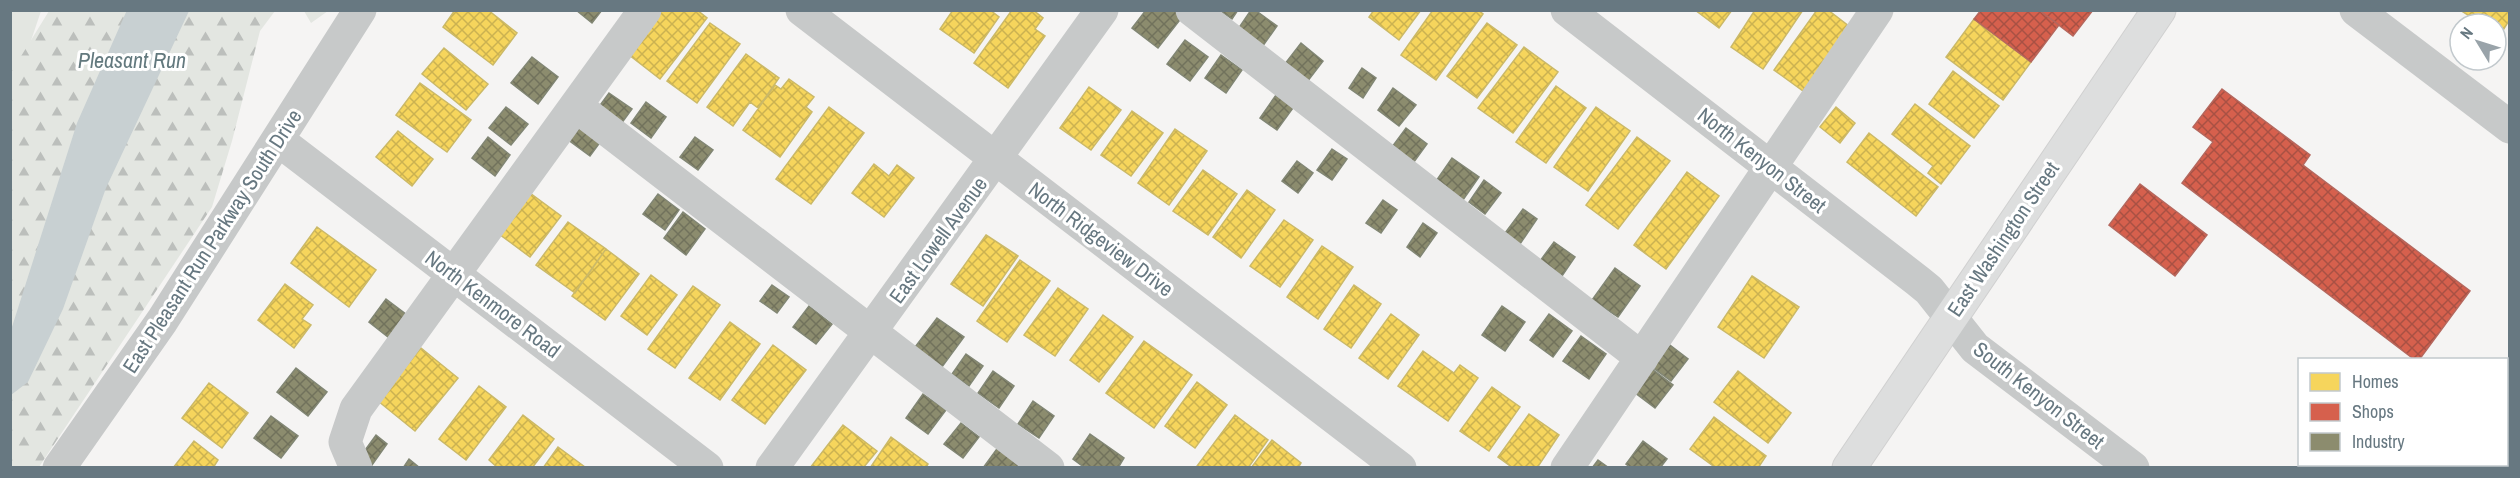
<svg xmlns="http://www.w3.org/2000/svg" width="2520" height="478" viewBox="0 0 2520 478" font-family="'Archivo Narrow',sans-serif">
<defs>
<pattern id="forest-firs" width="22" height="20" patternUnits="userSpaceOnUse" patternTransform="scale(1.5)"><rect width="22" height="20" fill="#e3e6e1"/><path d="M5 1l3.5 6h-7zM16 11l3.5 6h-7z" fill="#bcbfbc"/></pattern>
<pattern id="homes-cross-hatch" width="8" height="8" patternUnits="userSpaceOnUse" patternTransform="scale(1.5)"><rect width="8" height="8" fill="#f6d55c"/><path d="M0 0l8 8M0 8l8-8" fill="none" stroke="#cbb251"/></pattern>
<pattern id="shops-cross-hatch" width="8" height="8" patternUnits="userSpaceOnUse" patternTransform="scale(1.5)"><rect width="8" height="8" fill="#d6604d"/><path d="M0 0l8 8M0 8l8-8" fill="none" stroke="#a85144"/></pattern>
<pattern id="industry-cross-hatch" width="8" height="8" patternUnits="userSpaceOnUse" patternTransform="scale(1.5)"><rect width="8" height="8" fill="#8c8c6e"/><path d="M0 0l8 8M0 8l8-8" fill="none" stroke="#71725c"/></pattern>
</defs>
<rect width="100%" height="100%" fill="#f5f4f3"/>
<path fill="#e3e6e1" d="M11,11H41L11,100Z"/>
<path fill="url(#forest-firs)" d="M49,11H132L10,356V74Z
M179,11H275L260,31L232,141L212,207L39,467L11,468V381Z
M304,11H328L311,23Z"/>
<path fill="#c8d0d2" d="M127,10L189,11L106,188L63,309L28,382L11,395V330L77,123Z"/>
<path fill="url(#homes-cross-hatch)" stroke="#cbb967" stroke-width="1.5" d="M455,10H488L517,33L493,65L443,27Z
M662,10H697L707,18L660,79L628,54Z
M953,10H990L999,17L974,53L940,29Z
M1012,10H1033L1043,18L1035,29L1045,36L1008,88L974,63Z
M1374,10H1421L1399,40L1369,17Z
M1433,10H1478L1483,14L1436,80L1401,55Z
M1695,10H1732L1719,28Z
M1755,10H1803L1763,69L1731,47Z
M1817,10H1828L1850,27L1803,91L1774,70Z
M2460,10H2510V19L2500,35L2496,33V24H2482Z
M1974,19L2031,62L2003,100L1946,57Z
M710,23L740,44L697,103L667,81Z
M1487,23L1517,45L1477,98L1447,76Z
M1524,47L1558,72L1513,133L1478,108Z
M444,48L488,84L466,110L422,74Z
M746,54L779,78L758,108L750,102L733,126L707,107Z
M1953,71L1999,106L1974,138L1929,104Z
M789,79L814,97L806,107L812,112L780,157L743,130L775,85L781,89Z
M420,83L471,120L447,152L396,115Z
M1556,86L1586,108L1546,163L1516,142Z
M1089,87L1121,110L1091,150L1060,128Z
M1915,104L1970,146L1941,184L1928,173L1933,166L1892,134Z
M829,107L864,133L811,204L776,179Z
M1596,107L1630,131L1588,191L1554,167Z
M1836,107L1855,123L1840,143L1820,127Z
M1132,111L1163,133L1131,176L1101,155Z
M1175,129L1207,151L1169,205L1138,183Z
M398,131L433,159L412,186L376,157Z
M1869,133L1938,187L1916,216L1847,162Z
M1637,137L1670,161L1618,229L1586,205Z
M874,164L889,176L897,165L914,178L884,217L852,193Z
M1203,170L1237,194L1208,235L1173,211Z
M1687,172L1719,196L1666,269L1634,245Z
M1247,190L1275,210L1241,258L1213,237Z
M530,193L561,216L530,257L499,234Z
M1284,220L1313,240L1280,287L1250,266Z
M568,222L606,249L575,293L536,265Z
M317,227L376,270L349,307L291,263Z
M986,235L1018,256L983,306L951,284Z
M1322,246L1353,267L1318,319L1287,297Z
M606,249L639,274L605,320L572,296Z
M1020,260L1050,281L1007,342L977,321Z
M651,275L677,295L647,335L621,316Z
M1752,276L1799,307L1764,358L1718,327Z
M285,284L313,305L302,319L311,325L294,348L258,320Z
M1354,285L1381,304L1351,348L1324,329Z
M693,286L720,305L675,368L648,349Z
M1058,288L1088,309L1055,356L1024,335Z
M1391,314L1419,335L1388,379L1359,358Z
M1103,315L1133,337L1099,382L1070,360Z
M730,322L760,344L720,400L689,378Z
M1144,341L1192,375L1154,428L1106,393Z
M773,345L806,370L765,424L732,400Z
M421,348L458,378L415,431L378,401Z
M1423,351L1454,373L1460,365L1478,378L1448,421L1398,386Z
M1738,371L1791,413L1768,443L1714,402Z
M1197,382L1227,405L1195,448L1165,426Z
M209,383L248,413L222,448L182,418Z
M479,386L506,407L466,460L439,439Z
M1492,387L1520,407L1489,451L1460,431Z
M1529,414L1559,435L1537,468H1513L1498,457Z
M523,415L554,439L532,468H498L489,460Z
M1235,415L1268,440L1248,468H1200L1197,466Z
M1714,417L1766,456L1758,468H1716L1690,449Z
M843,425L877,451L863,468H810Z
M891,437L928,464L926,468H870Z
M1272,440L1301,463L1298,468H1251Z
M194,441L218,460L213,468H173Z
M558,447L585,467L584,468H543Z"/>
<path fill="url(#shops-cross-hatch)" stroke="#b5675d" stroke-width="1.5" d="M1981,10H2039L2059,25L2031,62L1974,19Z
M2039,10H2093L2073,36Z
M2222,89L2310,155L2303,165L2470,291L2419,360H2415L2182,183L2213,142L2193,127Z
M2140,184L2207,235L2175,276L2109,225Z"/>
<path fill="url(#industry-cross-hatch)" stroke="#818674" stroke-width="1.5" d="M576,10H602L592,23Z
M1146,10H1175L1183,16L1158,48L1132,28Z
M1219,10H1238L1232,19Z
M1251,10H1255L1277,26L1260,50L1236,32Z
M1185,40L1208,57L1190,81L1167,64Z
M1301,43L1323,61L1307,82L1284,65Z
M1221,55L1242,70L1226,93L1205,78Z
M532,57L558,77L538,104L511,83Z
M1362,68L1376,78L1363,98L1349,88Z
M1393,88L1416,105L1399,126L1378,110Z
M609,93L632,109L621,124L598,108Z
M1276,95L1293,108L1277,130L1260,118Z
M646,102L666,117L651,138L631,123Z
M506,107L528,124L511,145L489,128Z
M581,120L604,137L590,156L567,139Z
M1406,128L1427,144L1411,166L1389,151Z
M488,137L510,155L495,176L472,158Z
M695,137L713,150L698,170L680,157Z
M1332,149L1347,159L1332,180L1317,170Z
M1452,158L1479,177L1463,200L1436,181Z
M1297,161L1313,173L1298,193L1282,181Z
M1484,180L1501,193L1485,214L1469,202Z
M658,194L679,210L665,230L643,214Z
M1383,200L1397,210L1381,233L1366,223Z
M1523,209L1537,219L1520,244L1505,233Z
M683,212L705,229L686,255L664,238Z
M1423,223L1437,233L1420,257L1407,247Z
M1554,242L1575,257L1562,276L1540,261Z
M1615,268L1640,286L1618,317L1592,300Z
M772,285L789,297L777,313L760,301Z
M386,299L411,318L393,341L369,322Z
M809,306L832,324L816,344L793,327Z
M1502,306L1525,322L1505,351L1482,335Z
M1549,314L1572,331L1553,357L1530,340Z
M937,318L964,337L939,371L912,351Z
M1581,336L1606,354L1589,379L1563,361Z
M1666,342L1688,359L1671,381L1648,364Z
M966,354L983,366L969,386L952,374Z
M1648,366L1673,385L1655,408L1630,389Z
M296,368L327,392L308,416L277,392Z
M993,371L1014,386L999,408L978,393Z
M923,394L946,410L928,434L906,418Z
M1033,401L1054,416L1039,438L1018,424Z
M271,416L298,436L281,458L254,438Z
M961,423L979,437L963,458L944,444Z
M1090,434L1124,458L1118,468H1085L1073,459Z
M376,435L387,444L372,465L360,457Z
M1643,441L1667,459L1660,468H1631L1626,464Z
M999,446L1026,468H983Z
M409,459L420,468H403Z
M1598,460L1609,468H1592Z"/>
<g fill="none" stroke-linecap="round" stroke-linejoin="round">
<g stroke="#d0d0d0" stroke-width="35">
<path id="major" d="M1849,468L2159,10"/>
</g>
<path stroke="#c7c9c9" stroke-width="33" d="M802,10L1400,468
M1192,10L1642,358
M1567,10L1918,281L1929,290L1975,348L2133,468
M2356,10L2510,127
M576,106L1048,468
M278,140L707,468
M59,468L162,321L360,10
M356,468L345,442L356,409L645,10
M772,468L1102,10
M1567,468L1877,10"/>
<use href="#major" stroke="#dddede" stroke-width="33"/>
</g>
<g text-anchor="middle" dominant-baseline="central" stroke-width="6" stroke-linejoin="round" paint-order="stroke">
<g font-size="21" fill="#677881" stroke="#fff">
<text transform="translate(1762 160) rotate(38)">North Kenyon Street</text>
<text transform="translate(1101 239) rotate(37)">North Ridgeview Drive</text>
<text transform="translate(2003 239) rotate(-56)">East Washington Street</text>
<text transform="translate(938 240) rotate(-54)">East Lowell Avenue</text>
<text transform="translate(212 241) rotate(-57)">East Pleasant Run Parkway South Drive</text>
<text transform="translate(493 304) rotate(37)">North Kenmore Road</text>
<text transform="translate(2039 395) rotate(38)">South Kenyon Street</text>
</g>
<g font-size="22" font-style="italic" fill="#63797e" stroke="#fff">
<text x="132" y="60">Pleasant Run</text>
</g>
</g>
<rect width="2520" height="478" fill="none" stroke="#677881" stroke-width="24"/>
<rect x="2298" y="358" width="210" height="108" fill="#ffffff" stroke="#c2c9cd" stroke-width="1.5"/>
<rect x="2310" y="373" width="30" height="18" fill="#f6d55c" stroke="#c2c9cd" stroke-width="1.5"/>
<text x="2352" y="388" font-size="18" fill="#677881">Homes</text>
<rect x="2310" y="403" width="30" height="18" fill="#d6604d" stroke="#c2c9cd" stroke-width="1.5"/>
<text x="2352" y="418" font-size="18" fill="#677881">Shops</text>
<rect x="2310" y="433" width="30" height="18" fill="#8c8c6e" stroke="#c2c9cd" stroke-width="1.5"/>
<text x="2352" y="448" font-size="18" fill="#677881">Industry</text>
<g transform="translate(2478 42) rotate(308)"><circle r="28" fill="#ffffff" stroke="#c2c9cd" stroke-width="1.5"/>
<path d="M0-4.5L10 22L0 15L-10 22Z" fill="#99a3a9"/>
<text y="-9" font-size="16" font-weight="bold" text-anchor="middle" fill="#677881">N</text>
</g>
</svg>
